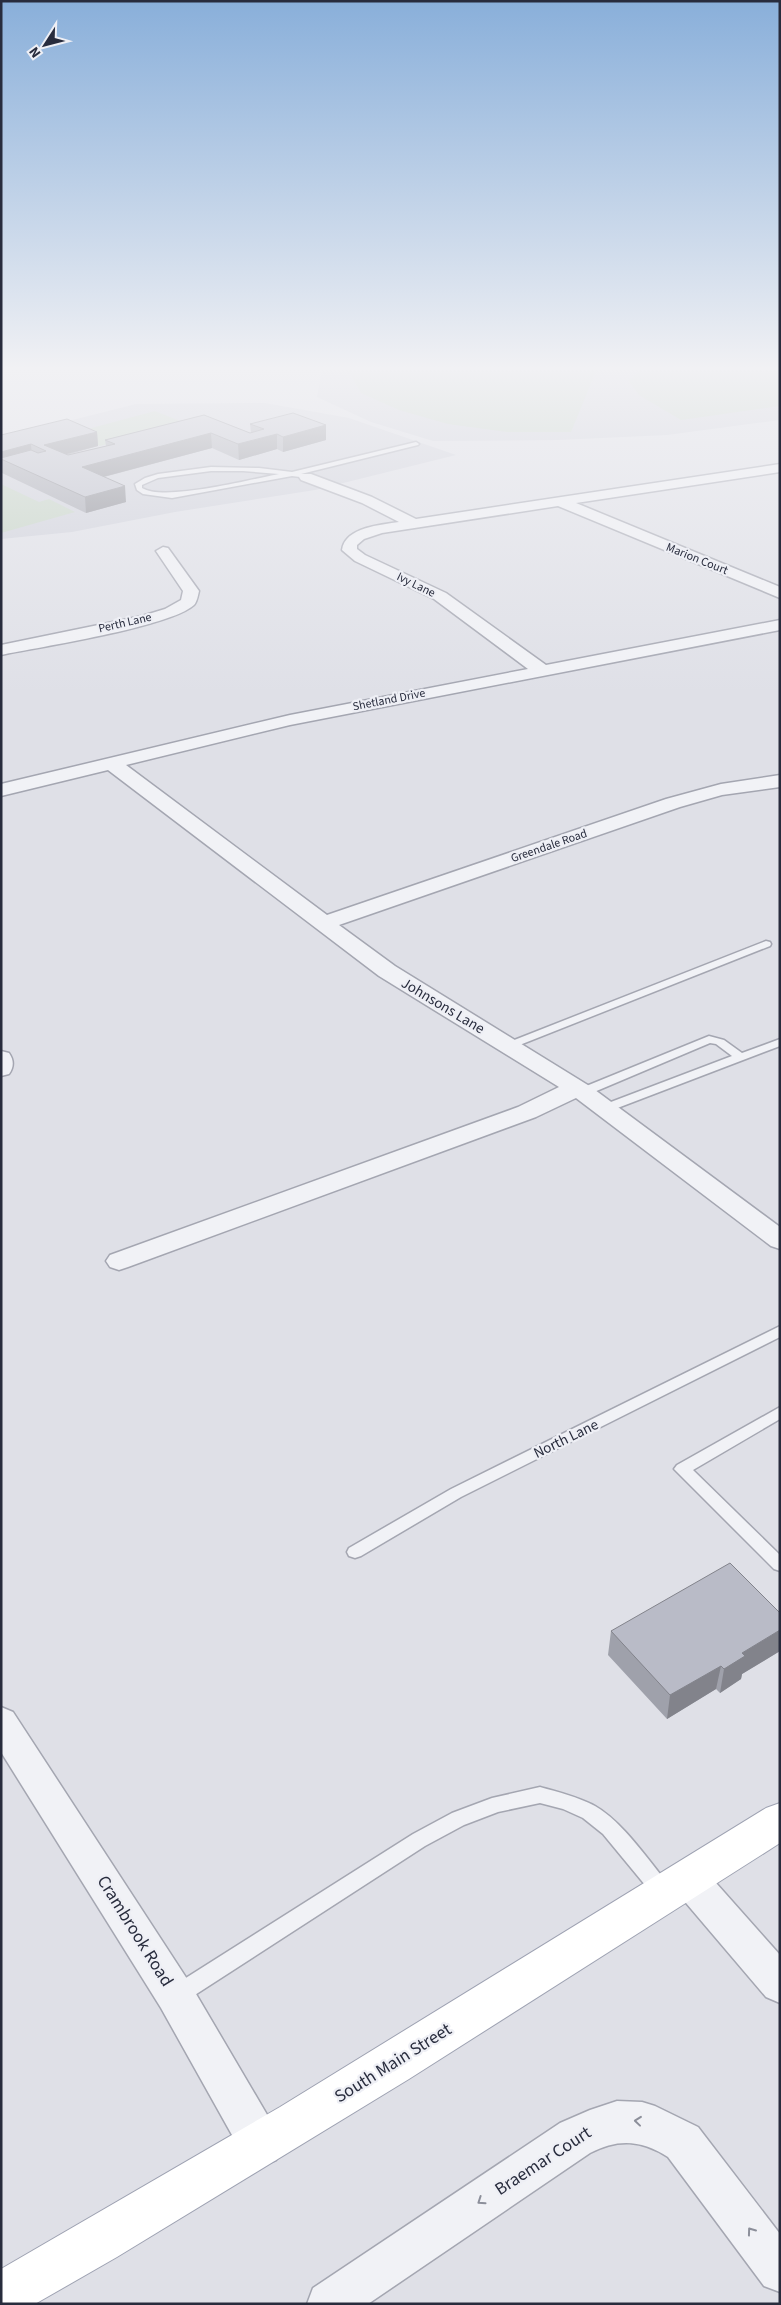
<svg xmlns="http://www.w3.org/2000/svg" width="781" height="2305" viewBox="0 0 781 2305" font-family="'Source Sans 3',sans-serif">
<rect width="100%" height="100%" fill="#dfe0e7"/>
<path fill="#cdcfd9" d="M322,371H780V420L667,435L558,440L433,441L371,422L317,397Z
M265,403L349,418L456,455L315,490L175,512L72,532L1,539V438L136,404Z"/>
<path fill="#c1d1c0" d="M348,371H596L571,432H507L448,424L399,410L361,393Z
M640,371H780V406L681,420L639,395L628,380Z
M155,411L185,423L100,446L73,433Z
M1,484L39,502L49,499L75,512L1,533Z"/>
<g fill="none" stroke-linecap="round" stroke-linejoin="round">
<g stroke="#a4a6b1" stroke-width="3">
<path id="service" d="M416,442L419,444L418,445L301,474L308,476V478L292,476L172,498L143,494L137,490L135,484L145,478L158,474L211,467L259,468L292,472ZM211,471H243L279,474C252,479 164,502 142,488V485L158,478Z
M766,941L770,942L771,944L770,946L512,1048H504L502,1046L504,1044Z
M709,1036L724,1040L742,1053L780,1039V1046L607,1112L601,1108L603,1105L732,1056L716,1044L710,1043L587,1095H579L577,1092L579,1089Z
M780,1326V1337L461,1497L361,1556L355,1558L349,1556L347,1552L349,1548L451,1489Z
M780,1407V1419L693,1470L780,1555V1571L774,1569L674,1469L677,1465Z
M540,1787C558,1792 578,1797 595,1806C623,1822 648,1860 669,1885L671,1891L669,1897L662,1900L655,1897L603,1834L583,1818L563,1809L540,1803L498,1812L464,1825L425,1846L184,2002L177,2004L170,2002L167,1995L170,1988L413,1834L452,1813L492,1798Z"/>
</g>
<g stroke="#a4a6b1" stroke-width="3">
<path id="minor" d="M780,464V472L576,503L780,587V598L558,506L382,533L364,539L357,545V549L365,555L446,593L546,665L780,620V630L290,725L126,765L327,915L666,799L721,784L780,775V787L722,795L680,807L339,925L395,966L591,1087L780,1227V1249L771,1246L576,1098L536,1117L128,1267L119,1270L110,1267L106,1261L110,1255L518,1107L559,1087L379,976L108,770L1,796V784L290,715L528,669L434,599L355,561L342,550C345,527 381,525 399,522L362,503L301,480L299,477L301,474H311L372,497L416,519Z
M163,547L168,548L199,591C198,595 197,602 194,605C170,627 39,647 1,655V645L142,616L165,609L181,600L183,591L156,551Z
M1,1051L9,1053C14,1060 14,1067 9,1074L1,1076Z
M1,1707L13,1712L189,1982L276,2130L282,2145L276,2160L261,2166L246,2160L161,2008L1,1752Z
M688,1861L701,1866L780,1955V2003L766,1997L675,1890L669,1878L675,1866Z
M617,2101L642,2102L655,2106L698,2127L780,2234V2292L764,2286L668,2157C642,2140 618,2138 590,2153L368,2304H307L313,2288L560,2123L590,2110Z"/>
</g>
<g stroke="#9ea2b2" stroke-width="2">
<path id="primary" d="M780,1803V1843L409,2079L117,2257L35,2304H1V2269L280,2107L766,1808Z"/>
</g>
<use href="#service" fill="#f1f2f6" fill-rule="evenodd"/>
<use href="#minor" fill="#f1f2f6" fill-rule="evenodd"/>
<use href="#primary" fill="#fff" fill-rule="evenodd"/>
</g>
<path fill="#9fa1ab" d="M204,415L250,433H251L250,424L326,425V440L283,452L277,449L239,460L212,448L104,477L126,502L86,513L2,473L1,468V435L97,432L98,446L67,455H68L106,446L105,440Z
M780,1613V1651L742,1674L741,1679L720,1693L716,1689L667,1719L608,1655L611,1631Z"/>
<path fill="#82838b" d="M326,425V440L283,452V437Z
M97,432L98,446L47,459L44,445Z
M211,433L212,448L84,482L82,467Z
M277,434V449L239,460L238,444Z
M31,444L32,459H1V452Z
M125,486L126,502L86,513L85,497Z
M780,1630V1651L742,1674L741,1679L720,1693L724,1669L742,1653Z
M721,1666L716,1689L667,1719L670,1695Z"/>
<path fill="#b9bbc7" stroke="#82838b" d="M293,413L326,425L283,437L277,434L238,444L211,433L82,467L125,486L85,497L1,459V458L31,450L38,453L46,451L31,444L1,452V435L67,419L97,432L44,445L68,455L115,444L105,440L204,415L250,433L264,429L250,424Z
M730,1563L780,1613V1630L742,1653L745,1656L724,1669L721,1666L670,1695L611,1631Z"/>
<defs><path id="oneway-chevron" d="M-2-3.5L2.5 0L-2 3.5" fill="none" stroke-width="1.6" stroke-linecap="round" stroke-linejoin="round" transform="scale(1.25)"/></defs>
<g stroke="#8c8f9a">
<use href="#oneway-chevron" transform="translate(638 2121) rotate(-174)"/>
<use href="#oneway-chevron" transform="translate(481 2201) rotate(146)"/>
<use href="#oneway-chevron" transform="translate(751 2231) rotate(-126)"/>
</g>
<linearGradient id="sky" x2="0" y2="1"><stop stop-color="#89afda"/><stop offset="0.53" stop-color="#f1f1f4"/><stop offset="1" stop-color="#f1f1f4" stop-opacity="0"/></linearGradient>
<rect width="781" height="694" fill="url(#sky)"/>
<g text-anchor="middle" dominant-baseline="central" stroke-width="4.5" stroke-linejoin="round" paint-order="stroke">
<g font-size="12" fill="#282c3d" stroke="#eeeff5">
<text transform="translate(697 559) rotate(22)">Marion Court</text>
<text transform="translate(416 585) rotate(26)">Ivy Lane</text>
<text transform="translate(125 623) rotate(-13)">Perth Lane</text>
<text transform="translate(389 700) rotate(-11)">Shetland Drive</text>
<text transform="translate(549 846) rotate(-19)">Greendale Road</text>
</g>
<g font-size="15" fill="#282c3d" stroke="#eeeff5">
<text transform="translate(443 1006) rotate(31)">Johnsons Lane</text>
<text transform="translate(566 1439) rotate(-26)">North Lane</text>
</g>
<g font-size="18" fill="#282c3d" stroke="#eeeff5">
<text transform="translate(135 1931) rotate(58)">Crambrook Road</text>
<text transform="translate(393 2063) rotate(-32)">South Main Street</text>
<text transform="translate(543 2161) rotate(-33)">Braemar Court</text>
</g>
</g>
<rect width="781" height="2305" fill="none" stroke="#282c3d" stroke-width="5"/>
<g transform="translate(45 45) rotate(234)" stroke="#eeeff5" stroke-width="4" paint-order="stroke">
<path d="M0-4L9 19L0 12L-9 19Z" fill="#282c3d"/>
<text y="-8" font-size="14" font-weight="bold" text-anchor="middle" fill="#282c3d">N</text>
</g>
</svg>
